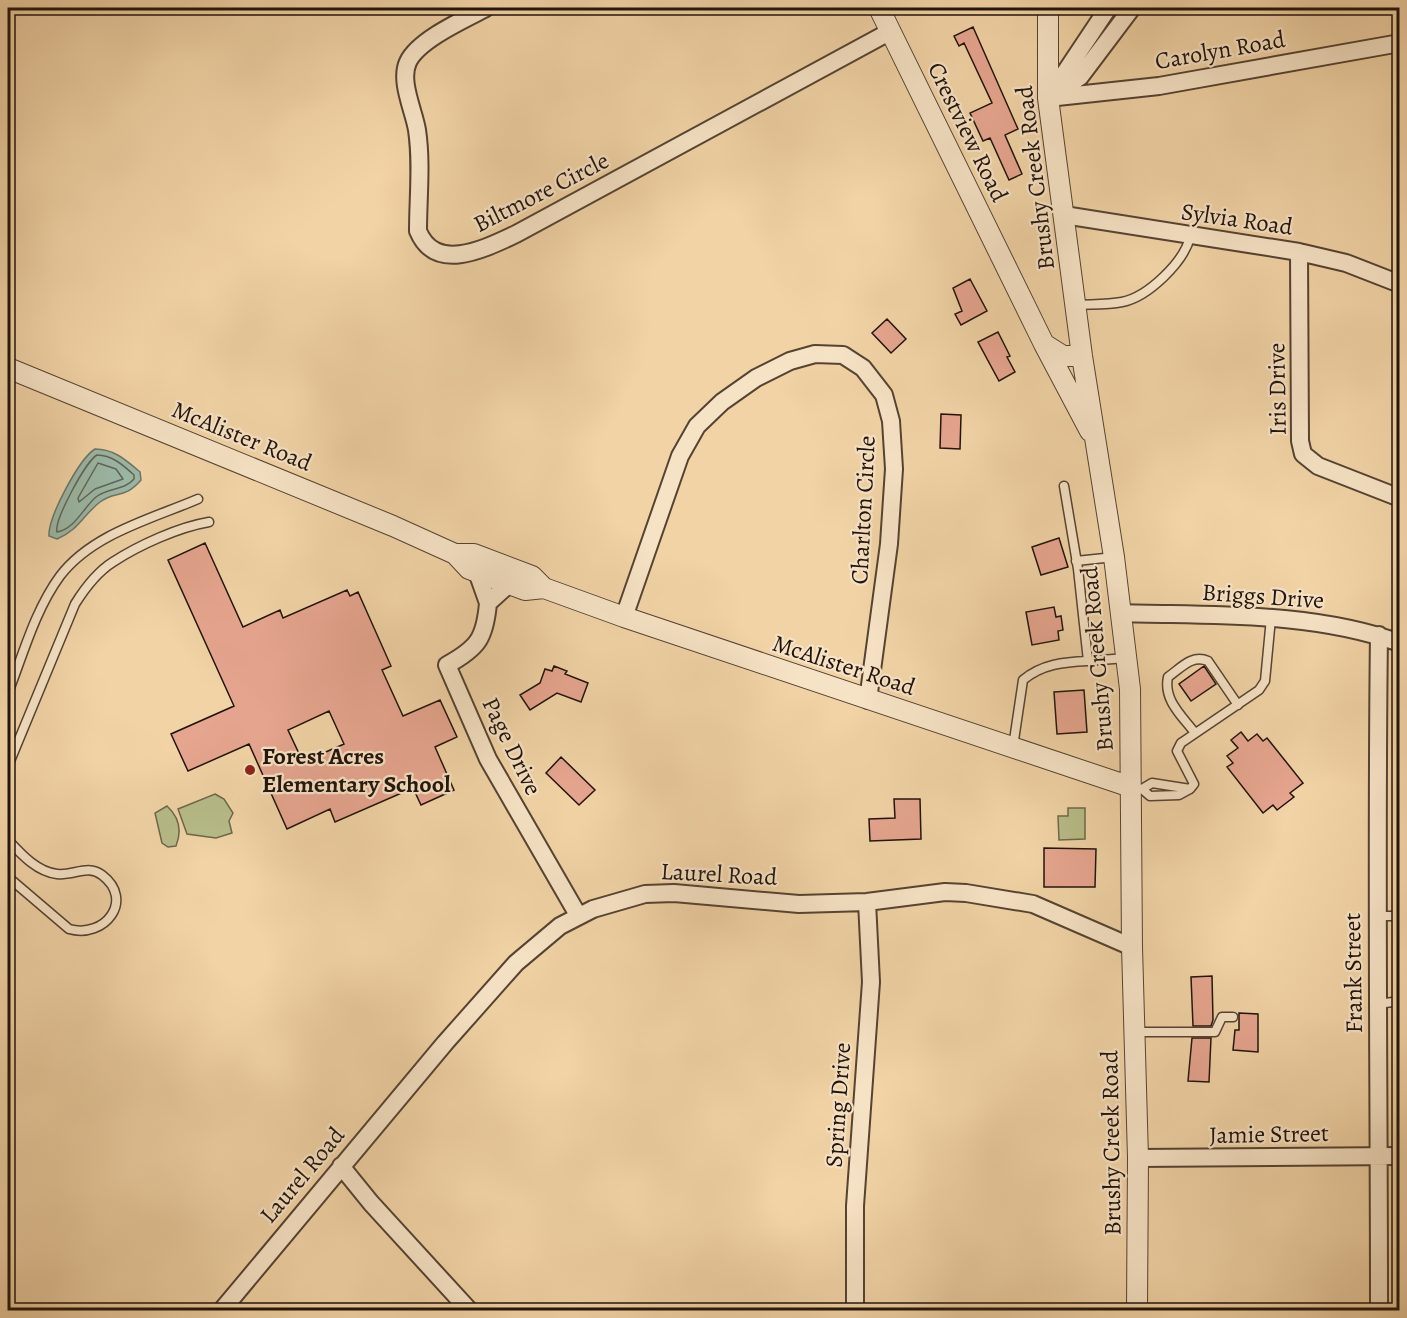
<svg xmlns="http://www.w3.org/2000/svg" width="1407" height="1318" viewBox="0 0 1407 1318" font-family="Alegreya,serif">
<rect width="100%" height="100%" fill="#f1d3a6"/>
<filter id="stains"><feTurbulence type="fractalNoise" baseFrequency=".00333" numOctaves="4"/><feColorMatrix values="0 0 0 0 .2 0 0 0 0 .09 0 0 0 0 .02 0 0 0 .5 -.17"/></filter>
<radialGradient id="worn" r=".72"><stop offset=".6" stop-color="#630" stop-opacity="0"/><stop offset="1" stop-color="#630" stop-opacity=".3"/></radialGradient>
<path fill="#b7bd89" stroke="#6c684a" stroke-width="1.5" d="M215,794L224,799L233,813L229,821L232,833L216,838L187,834L178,809Z
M167,806C179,817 182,831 176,846L168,847L162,843L155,813Z
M1068,808H1085V839L1059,840L1058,816H1068Z"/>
<path fill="#9bb8a6" stroke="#6a7668" stroke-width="1.5" d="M95,449C114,449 126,460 140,472L141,480C124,500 115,490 100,502C83,515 79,530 57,539L49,536C48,517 79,459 95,449Z"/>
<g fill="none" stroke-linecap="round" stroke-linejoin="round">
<path stroke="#5e6658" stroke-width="1.5" d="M97,455C112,455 123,465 134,475V479C124,491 108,487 96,497C83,508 75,529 57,532C54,520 86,461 97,455Z
M98,463L116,469L123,479L95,489L79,502L78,498Z"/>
</g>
<path fill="#e6a58f" stroke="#21130b" stroke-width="1.5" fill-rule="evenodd" d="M973,27L1018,129L1005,135L1022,174L1009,180L990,138L983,141L970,113L992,103L964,43L959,46L954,36Z
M970,279L987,311L961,325L955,314L962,311L953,288Z
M887,319L906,339L891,353L872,333Z
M998,332L1010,356L1007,357L1015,372L999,381L978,342Z
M941,414L961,415L960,449L940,448Z
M1059,538L1068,567L1041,575L1032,547Z
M205,543L243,627L280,610L283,618L347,590L350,596L358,592L391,666L382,670L403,716L440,700L457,737L435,747L454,790L421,805L413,788L335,822L330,809L287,829L249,744L188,771L171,734L234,706L168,560ZM329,711L344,744L303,762L288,730Z
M1054,607L1056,617L1061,616L1063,630L1058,631L1059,640L1032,645L1026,612Z
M554,666L567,671L565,674L588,683L581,702L557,693L530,710L520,695L540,683L545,669L552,671Z
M1204,666L1216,684L1191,701L1179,684Z
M1084,690L1087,732L1057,734L1054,692Z
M1241,732L1248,741L1257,734L1263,741L1267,738L1303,783L1290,793L1294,797L1277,810L1273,805L1263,813L1227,767L1233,763L1227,756L1238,748L1231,740Z
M561,757L595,790L579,805L546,773Z
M894,799H920L921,839L870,841L869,819L895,818Z
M1044,848L1096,849L1095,887H1044Z
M1212,976L1213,1020L1211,1026H1193L1191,977Z
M1239,1013L1258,1014V1052L1233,1050L1235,1030H1239Z
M1192,1038H1211L1209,1082L1188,1081Z"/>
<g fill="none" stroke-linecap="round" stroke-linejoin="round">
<g stroke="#554332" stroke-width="11">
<path id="service" d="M1075,305C1091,304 1107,305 1122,302C1148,297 1184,262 1190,237
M1076,561L1114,557
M1088,661L1126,658
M8,693C23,655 35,610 60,576C92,534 151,519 198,499
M1195,733C1182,716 1163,700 1168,677C1181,668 1192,654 1208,661L1238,705
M1013,747L1023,680C1042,664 1064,662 1088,661L1078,569L1064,486
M8,766L75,604C85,588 97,572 113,562C139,545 179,527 209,522
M1131,787L1142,789L1150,796L1179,795L1190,789L1152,783L1142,789
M1190,789L1194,784L1177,751L1181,743L1259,690L1265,681L1271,618
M8,840C21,854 37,872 57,874C74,876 87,864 102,875C135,900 105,939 69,929L8,877
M1376,916H1400
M1378,1004L1400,1001
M1135,1032H1215L1222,1017H1233"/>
</g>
<g stroke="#554332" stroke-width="20">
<path id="minor" d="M486,8C465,19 418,40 408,62C399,81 414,111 417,130C422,163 418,198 418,231C436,274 486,248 516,234L891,31
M1052,92L1108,8
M1052,96L1080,77L1132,8
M1048,98L1159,86L1400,43
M1064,215L1299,252L1346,263L1400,284
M1299,252L1300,441L1303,454L1318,466L1400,498
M477,572L488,603L509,584
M488,603C485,638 478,648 447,665L488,759L578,915
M1121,613C1213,616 1311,611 1400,643
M624,617L680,456L697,426L722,402L756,378L790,361L815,354L843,355L863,368L884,395L891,421L894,469L889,544L868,700
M1379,635C1376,860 1379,1085 1379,1310
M1138,1158L1400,1156
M341,1166L371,1203L469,1310
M222,1310L445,1043L516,963L560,926L593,909L645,894L674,893L799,904L867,902L945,892L966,893L1033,904L1132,947
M855,1310V1206L871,982L867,902"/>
</g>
<g stroke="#554332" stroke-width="22">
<path id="tertiary" d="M879,8L1044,344L1063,356H1082
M1048,8V98L1082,356L1114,557L1130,689L1132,947L1138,1158L1137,1310
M1044,344L1090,431
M8,368L393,526L455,554
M544,588L525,590L469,569L455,554H474L532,576L544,588L624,617L1131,787"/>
</g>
<use href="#service" stroke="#f6e2c5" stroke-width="8"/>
<use href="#minor" stroke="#f6e2c5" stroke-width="16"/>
<use href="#tertiary" stroke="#f6e2c5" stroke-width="20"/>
</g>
<circle fill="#8f2418" stroke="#f6e2c5" stroke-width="2" cx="250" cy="770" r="6"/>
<g text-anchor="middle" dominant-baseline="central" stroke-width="4.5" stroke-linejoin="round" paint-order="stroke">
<g font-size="24" fill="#21130b" stroke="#f6e2c5">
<text transform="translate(1220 50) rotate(-10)">Carolyn Road</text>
<text transform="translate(968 132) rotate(64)">Crestview Road</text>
<text transform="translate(1035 178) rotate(-97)">Brushy Creek Road</text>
<text transform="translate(541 192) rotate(-27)">Biltmore Circle</text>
<text transform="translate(1237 219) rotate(8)">Sylvia Road</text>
<text transform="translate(1277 389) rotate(-91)">Iris Drive</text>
<text transform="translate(242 436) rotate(22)">McAlister Road</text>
<text transform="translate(863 510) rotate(-87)">Charlton Circle</text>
<text transform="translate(1263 596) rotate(4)">Briggs Drive</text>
<text transform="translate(1097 659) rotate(-95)">Brushy Creek Road</text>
<text transform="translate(844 665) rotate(18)">McAlister Road</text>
<text transform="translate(512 746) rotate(64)">Page Drive</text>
<text transform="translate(719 874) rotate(3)">Laurel Road</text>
<text transform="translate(1353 973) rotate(-91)">Frank Street</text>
<text transform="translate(838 1105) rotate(-86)">Spring Drive</text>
<text transform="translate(1269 1134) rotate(-1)">Jamie Street</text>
<text transform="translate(1111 1143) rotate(-91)">Brushy Creek Road</text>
<text transform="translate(302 1175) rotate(-50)">Laurel Road</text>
</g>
<g font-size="24" font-weight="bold" fill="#21130b" stroke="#f6e2c5" text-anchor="start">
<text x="262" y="756">Forest Acres<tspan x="262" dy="28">Elementary School</tspan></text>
</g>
</g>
<rect width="1407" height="1318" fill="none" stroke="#f1d3a6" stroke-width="30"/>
<rect x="9" y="9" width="1389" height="1300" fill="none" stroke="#21130b" stroke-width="3"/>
<rect x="15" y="15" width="1377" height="1288" fill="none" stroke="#21130b" stroke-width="1.5"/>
<rect width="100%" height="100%" filter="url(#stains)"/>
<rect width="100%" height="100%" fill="url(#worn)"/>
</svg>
